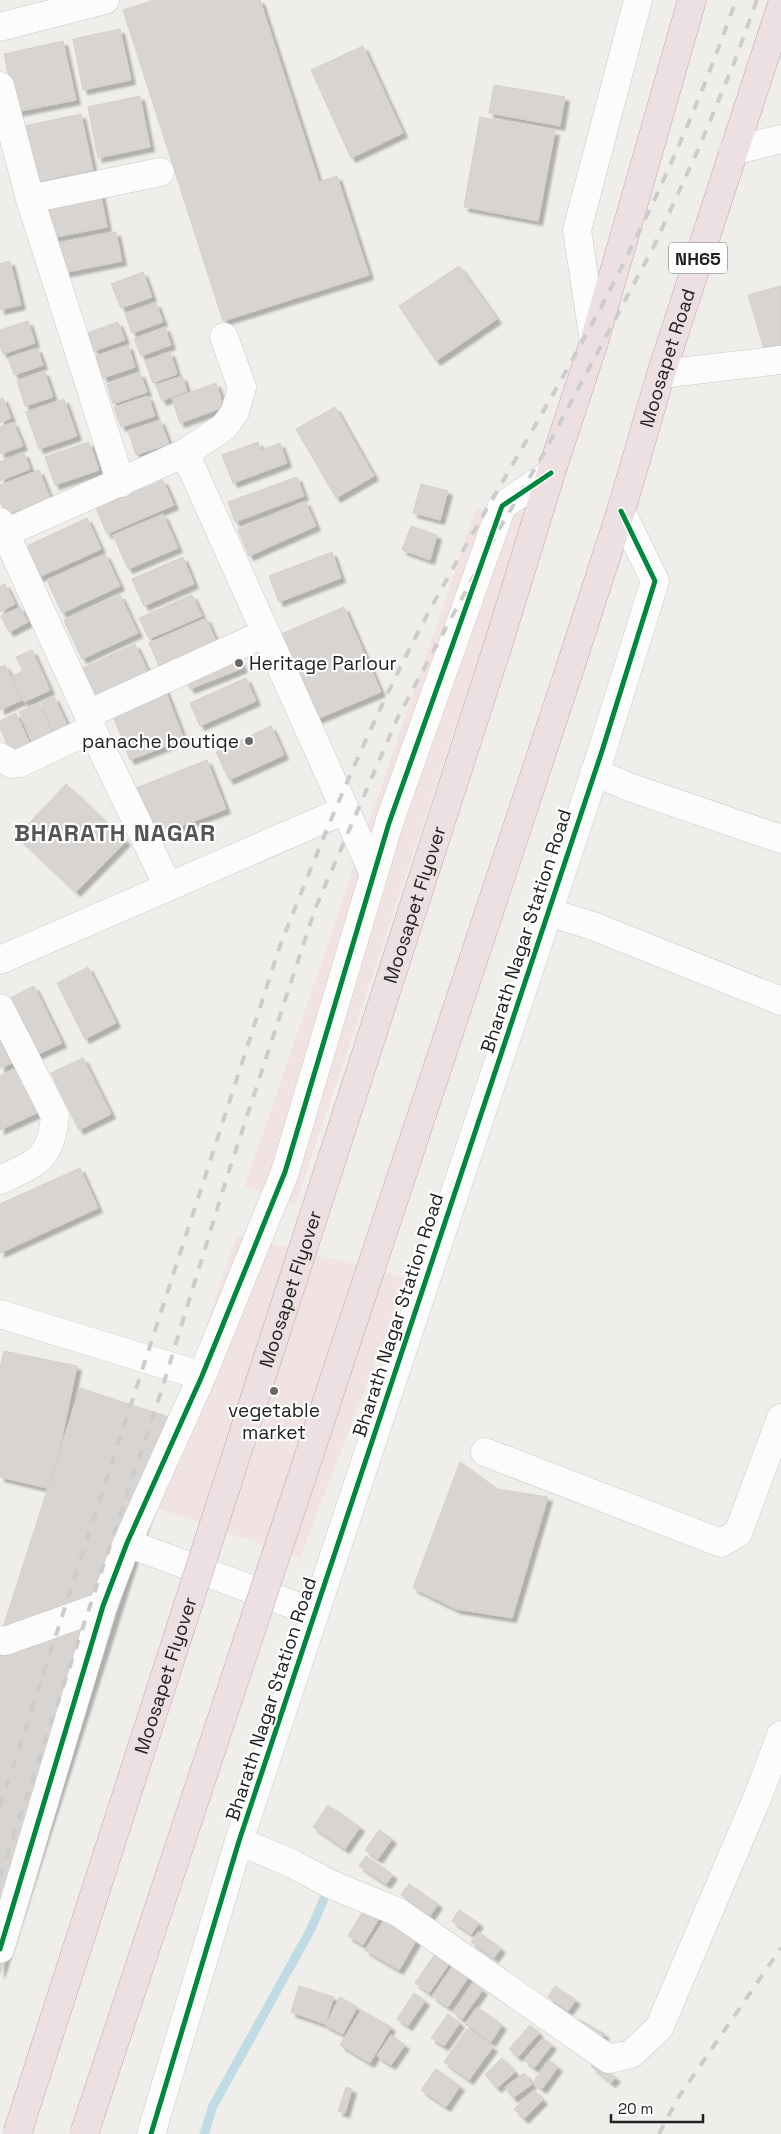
<svg xmlns="http://www.w3.org/2000/svg" width="781" height="2134" viewBox="0 0 781 2134" font-family="'Space Grotesk',sans-serif">
<defs>
<filter id="shadow"><feDropShadow dx="4.5" dy="4.5" stdDeviation="1" flood-color="#0004"/></filter>
</defs>
<rect width="100%" height="100%" fill="#f0eeeb"/>
<path fill="#f1e3e1" d="M476,509L527,513L295,1206L245,1186Z
M237,1235L408,1278L300,1558L146,1504Z"/>
<g fill="none" stroke-linecap="round" stroke-linejoin="round">
<path stroke="#bfdbe3" stroke-width="9" d="M204,2134L213,2106L311,1929L329,1887"/>
</g>
<path fill="#d7d4d2" stroke="#d3d0cc" filter="url(#shadow)" d="M154,0H260L319,182L337,176L369,275L223,321L123,10Z
M120,29L131,80L83,90L73,39Z
M63,41L76,100L16,112L4,54Z
M363,46L403,133L351,158L311,70Z
M494,85L565,97L560,126L489,113Z
M140,96L150,147L98,158L88,107Z
M81,114L93,170L27,184L15,128Z
M480,117L555,131L538,221L464,207Z
M100,191L107,227L51,238L44,203Z
M116,232L122,261L63,273L56,244Z
M10,261L21,305L0,310V264Z
M459,266L497,319L436,361L399,306Z
M143,272L152,297L121,308L111,284Z
M781,286V352L766,356L748,295Z
M156,303L163,322L132,333L125,314Z
M28,321L35,343L3,354L0,346V330Z
M118,322L125,340L94,351L87,333Z
M165,327L171,345L141,356L134,339Z
M128,345L135,367L103,378L96,356Z
M37,348L43,365L14,375L8,358Z
M170,352L177,374L153,383L145,361Z
M44,371L53,397L25,406L17,381Z
M140,373L147,392L113,404L107,385Z
M182,376L187,391L162,401L156,385Z
M216,383L224,407L180,423L172,399Z
M148,396L155,416L121,427L114,407Z
M3,398L11,418L0,423V399Z
M64,399L77,436L39,449L26,412Z
M335,407L374,476L336,498L296,429Z
M160,420L169,444L136,455L128,431Z
M13,422L23,446L0,454V427Z
M89,442L99,470L55,485L45,457Z
M258,442L261,450L280,443L287,463L233,483L222,455Z
M24,453L30,469L0,481V462Z
M39,470L50,498L6,515L0,500V485Z
M297,477L304,496L235,522L228,502Z
M163,480L174,505L107,534L96,508Z
M421,484L448,491L440,520L413,513Z
M305,501L316,526L249,556L238,530Z
M163,514L178,548L128,569L113,535Z
M87,518L101,549L39,577L25,547Z
M411,526L437,535L430,560L402,550Z
M332,552L341,578L279,602L269,576Z
M105,554L120,586L62,613L47,580Z
M183,557L194,584L144,606L132,579Z
M5,584L15,604L0,612V586Z
M120,595L138,633L82,659L64,620Z
M192,595L202,616L149,639L139,618Z
M20,607L28,622L9,632L1,616Z
M344,607L381,692L317,719L281,634Z
M206,618L219,648L162,673L149,643Z
M135,644L149,674L93,700L79,670Z
M32,650L50,690L24,702L12,676L23,671L16,657Z
M236,651L243,668L190,689L182,672Z
M5,665L22,700L0,710V667Z
M246,678L256,701L200,726L190,703Z
M164,687L184,739L130,760L110,708Z
M54,697L69,729L55,735L41,703Z
M39,703L53,735L34,743L19,712Z
M16,713L31,747L12,756L0,728V721Z
M271,726L284,755L229,780L216,752Z
M207,760L226,809L150,838L131,790Z
M66,784L126,841L76,892L17,836Z
M88,967L116,1023L85,1039L57,983Z
M34,986L62,1043L30,1058L2,1002Z
M0,1036L12,1063L0,1068Z
M83,1058L111,1114L79,1130L51,1073Z
M18,1068L39,1112L0,1130V1076Z
M80,1168L98,1208L0,1253V1204Z
M4,1351L77,1366L51,1489L0,1477V1369Z
M80,1388L178,1420L0,1974V1637Z
M460,1462L497,1489L548,1497L512,1618L456,1609L413,1588Z
M328,1805L360,1827L345,1849L313,1827Z
M379,1830L392,1839L378,1859L365,1850Z
M366,1856L393,1875L386,1884L359,1866Z
M409,1884L438,1904L430,1916L401,1895Z
M366,1906L381,1915L363,1945L348,1936Z
M459,1910L479,1923L471,1934L452,1921Z
M387,1915L420,1934L399,1970L365,1950Z
M478,1932L501,1948L494,1958L471,1942Z
M437,1951L451,1961L429,1993L415,1983Z
M454,1964L470,1975L448,2007L432,1996Z
M473,1983L483,1990L462,2019L453,2012Z
M299,1986L334,1997L325,2024L291,2012Z
M555,1986L576,2000L568,2011L548,1997Z
M414,1993L425,2001L408,2026L397,2019Z
M340,1997L357,2007L343,2034L325,2025Z
M477,2007L502,2025L491,2042L465,2024Z
M361,2010L391,2027L370,2063L340,2045Z
M448,2014L460,2023L444,2046L431,2038Z
M580,2020L605,2034L600,2041L576,2027Z
M530,2025L539,2033L518,2057L509,2049Z
M467,2029L493,2047L469,2080L444,2062Z
M391,2035L405,2045L391,2065L377,2056Z
M543,2038L552,2045L534,2068L524,2060Z
M502,2058L515,2072L497,2088L485,2075Z
M549,2060L558,2067L542,2089L533,2082Z
M595,2061L616,2078L611,2083L591,2066Z
M436,2069L460,2086L446,2107L421,2090Z
M524,2073L532,2084L513,2098L505,2087Z
M346,2087L352,2089L345,2113L338,2111Z
M534,2090L543,2100L524,2119L514,2109Z"/>
<g fill="none" stroke-linecap="round" stroke-linejoin="round">
<g stroke="#c9c8c7" stroke-width="29">
<path id="minor" d="M0,27L105,0
M0,86L30,199L121,483
M733,151L781,139
M30,199L160,172
M594,342L577,230L638,0
M661,374L781,360
M185,453L374,874
M0,522L88,714L92,729L168,886
M5,533L185,453L224,427L235,412L242,387L224,337
M88,714L266,633
M0,757L12,764L20,763L92,729
M594,772L629,787L781,839
M548,912L593,926L781,1001
M0,960L345,810
M0,1008L55,1116C51,1160 36,1163 0,1180
M0,1314L202,1376
M485,1452L721,1543L738,1533L781,1418
M127,1543L315,1613
M0,1640L5,1641L103,1606
M239,1841L293,1864L330,1884L398,1912L609,2059L631,2054L659,2028L758,1796L781,1735
M0,1949L103,1606L127,1543L202,1376L285,1172L389,823L502,506L551,473
M151,2134L239,1841L602,751L655,581L621,511"/>
</g>
<g stroke="#c5a2ac" stroke-width="29">
<g id="highway">
<path d="M499,642L551,473L594,342L692,0"/>
<path id="s1" d="M569,671L621,511L661,374L781,7"/>
</g>
</g>
<use href="#minor" stroke="#fdfcfc" stroke-width="28"/>
<use href="#highway" stroke="#ece0e2" stroke-width="28"/>
<path stroke="#ccc" stroke-width="4" stroke-dasharray="10 10" stroke-linecap="butt" d="M0,1807L280,946C327,826 376,708 438,595C502,479 573,367 631,248C671,168 706,85 736,0
M0,1877L161,1392L227,1177L315,909L398,717L497,533L544,453L654,246L698,150L734,63L757,0
M659,2134L678,2098L781,1948"/>
<g stroke="#c5a2ac" stroke-width="29" stroke-linecap="butt">
<g id="highway-bridge">
<path id="s2" d="M17,2134L499,642"/>
<path d="M84,2134L569,671"/>
</g>
</g>
<use href="#highway-bridge" stroke="#ece0e2" stroke-width="28"/>
<g stroke="#fff" stroke-width="8">
<path id="cycleway" d="M0,1949L103,1606L127,1543L202,1376L285,1172L389,823L502,506L551,473
M151,2134L239,1841L602,751L655,581L621,511"/>
</g>
<use href="#cycleway" stroke="#00873e" stroke-width="5"/>
</g>
<g fill="#6a6968" stroke="#fff" stroke-width="2">
<circle cx="239" cy="663" r="5"/>
<circle cx="249" cy="741" r="5"/>
<circle cx="274" cy="1391" r="5"/>
</g>
<g text-anchor="middle" dominant-baseline="central" stroke-width="4.5" stroke-linejoin="round" paint-order="stroke">
<rect fill="#fff" stroke="#646464" stroke-width="1" x="669" y="242.5" width="58" height="31" rx="4"/>
<g font-size="18" font-weight="bold" fill="#222">
<text x="698" y="258">NH65</text>
</g>
<g font-size="19" fill="#222" stroke="#fff">
<text stroke="none"><textPath href="#s1" startOffset="328">Moosapet Road</textPath></text>
<text stroke="none"><textPath href="#s2" startOffset="1292">Moosapet Flyover</textPath></text>
<text transform="translate(526 931) rotate(-72)">Bharath Nagar Station Road</text>
<text stroke="none"><textPath href="#s2" startOffset="888">Moosapet Flyover</textPath></text>
<text transform="translate(398 1315) rotate(-72)">Bharath Nagar Station Road</text>
<text stroke="none"><textPath href="#s2" startOffset="482">Moosapet Flyover</textPath></text>
<text transform="translate(271 1699) rotate(-72)">Bharath Nagar Station Road</text>
</g>
<g font-size="19" fill="#222" stroke="#fff" text-anchor="start">
<text x="249" y="663">Heritage Parlour</text>
<text x="239" y="741" text-anchor="end">panache boutiqe</text>
<text x="274" y="1410" text-anchor="middle">vegetable<tspan x="274" dy="22">market</tspan></text>
</g>
<g font-size="24" font-weight="bold" letter-spacing="1" fill="#555" stroke="#fff">
<text x="115" y="832">BHARATH NAGAR</text>
</g>
</g>
<path d="M611 2114v8h92v-8" fill="none" stroke="#222222" stroke-width="2.5"/>
<text x="618" y="2114" font-size="15" fill="#222222" stroke="#ffffff" stroke-width="4" paint-order="stroke">20 m</text>
</svg>
